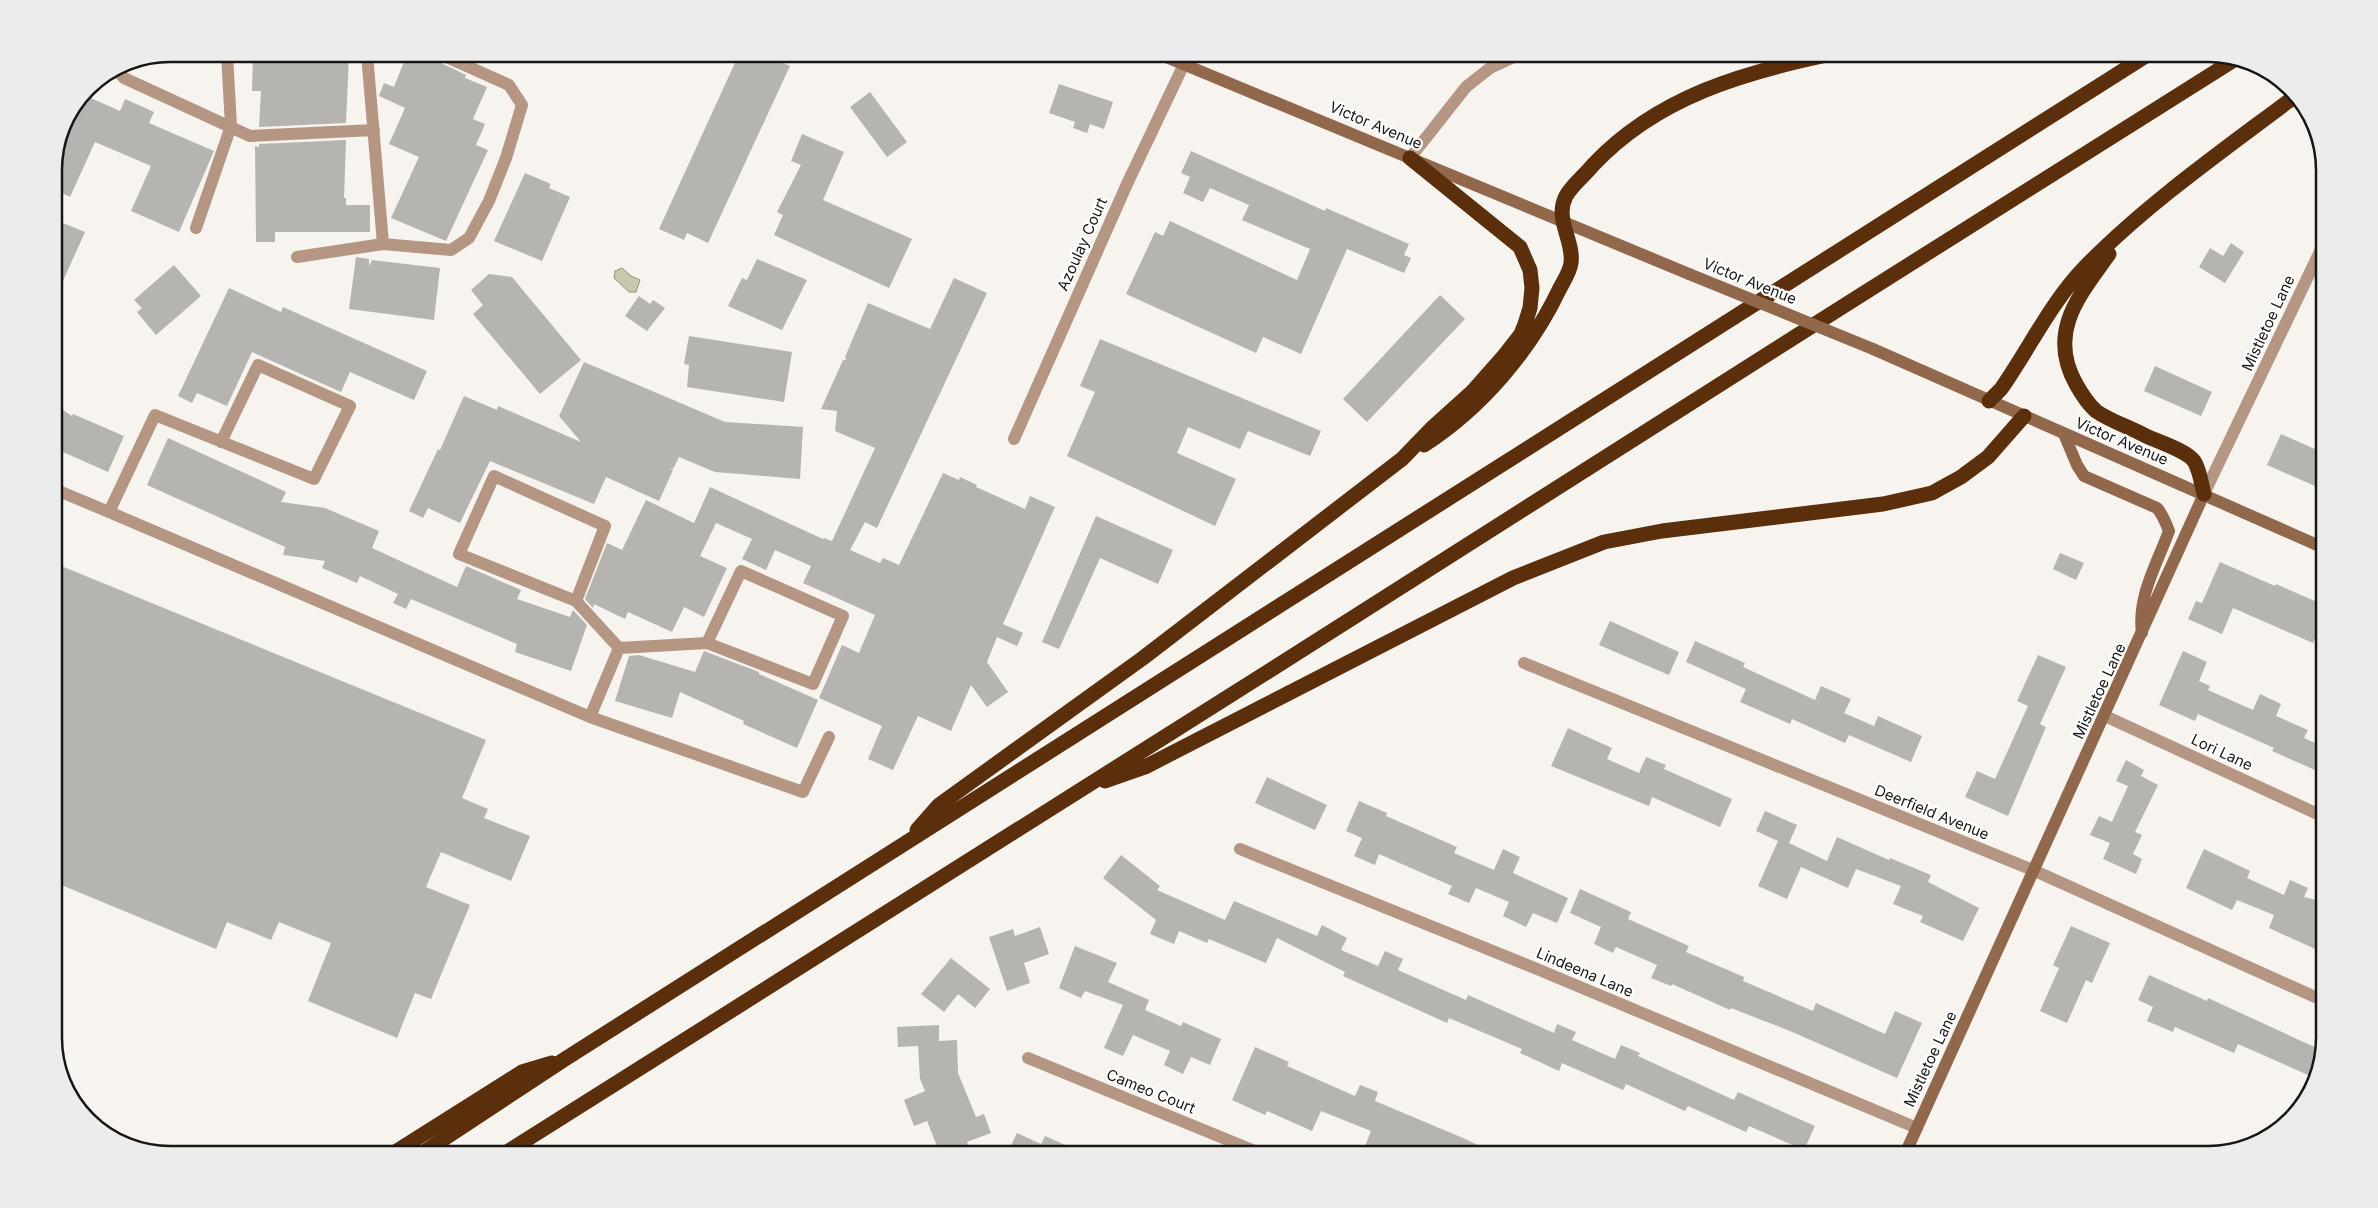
<svg xmlns="http://www.w3.org/2000/svg" width="2378" height="1208" viewBox="0 0 2378 1208" font-family="Inter,sans-serif">
<rect width="100%" height="100%" fill="#f7f4f0"/>
<path fill="#c8c9ac" stroke="#93937f" d="M622,268L631,276L640,280L636,292H629L614,278L615,271Z"/>
<path fill="#b6b4b0" d="M253,54H349L346,123L259,127L261,91H252Z
M407,54H432L437,61L466,75L465,78L487,87L473,119L485,124L476,145L488,150L446,241L391,218L419,157L389,144L405,108L379,96L384,83L394,87Z
M459,54H476L473,60Z
M739,54H771L769,57L790,66L708,243L687,233L684,240L659,229Z
M1059,84L1113,102L1104,129L1090,124L1087,133L1073,128L1075,122L1049,113Z
M870,92L907,142L887,157L850,107Z
M84,95L120,111L125,99L154,112L149,123L214,151L179,232L131,211L151,166L95,142L70,197L56,190L60,181L54,178V163L63,126Z
M802,134L844,152L823,200L912,239L889,288L774,235L783,215L777,212L801,165L791,161Z
M346,140L344,198H346V205H370V232H275V242H256L255,146L259,147V144Z
M1191,151L1325,211L1326,208L1409,244L1404,255L1411,258L1404,273L1347,249L1301,354L1263,337L1256,353L1126,294L1155,232L1163,236L1170,221L1297,280L1310,249L1242,220L1249,205L1210,188L1203,202L1183,193L1190,177L1181,173Z
M525,173L551,184L549,188L570,197L542,261L494,241Z
M58,221L85,232L54,301V230Z
M2231,243L2244,252L2225,283L2199,267L2210,248L2223,256Z
M356,257L369,259V266L372,260L440,268L434,320L349,309Z
M757,259L807,280L782,330L728,306L742,278L747,280Z
M174,265L201,296L156,335L137,312L142,308L134,300Z
M489,274L512,277L581,360L540,394L473,314L483,305L471,290Z
M954,278L987,293L877,528L865,522L850,550L880,563L883,558L899,565L943,473L959,480L960,477L977,485L976,487L1025,509L1030,496L1055,507L1003,624L1023,633L1017,646L997,637L987,662L1008,692L987,707L971,685L951,731L918,716L893,770L868,759L882,726L819,698L842,645L859,653L875,615L803,583L811,566L775,550L766,570L742,559L752,539L716,523L700,556L727,568L704,617L684,607L672,632L628,612L625,619L594,604L593,608L585,599L607,543L622,550L646,500L694,523L710,487L823,539L824,538L832,541L875,448L835,431L837,411L821,409L843,360H846L845,357L868,303L930,329Z
M229,288L281,312L283,307L427,371L414,400L350,372L341,392L252,352L227,406L197,393L192,403L178,396Z
M1440,295L1465,319L1367,422L1343,399Z
M639,296L650,304L653,300L665,308L647,331L625,316Z
M689,336L792,352L784,402L687,387L689,365L684,364Z
M1100,339L1321,431L1310,456L1248,431L1240,449L1188,427L1177,453L1236,479L1215,526L1067,456L1095,392L1080,386Z
M584,362L725,422L803,427L800,479L715,472L679,457L673,469H669L673,470L659,501L606,477L594,504L490,461L460,523L428,508L423,518L409,511L438,449L440,450L464,396L497,410L498,406L581,442L559,416Z
M2155,366L2212,392L2201,416L2144,391Z
M54,404L72,416L73,414L124,436L108,472L54,448Z
M2281,434L2324,453V490L2267,465Z
M168,438L286,492L281,502L325,508L379,531L372,548L457,587L466,566L521,590L517,599L570,617L573,610L587,625L571,671L515,652L517,644L411,599L406,609L393,603L398,594L360,576L357,583L322,568L325,561L283,555L285,547L147,485Z
M1096,516L1173,550L1158,584L1100,558L1059,649L1042,642Z
M2060,553L2084,563L2076,580L2053,569Z
M2220,562L2275,586L2276,584L2324,605V617L2313,643L2233,608L2222,634L2188,619L2196,601L2202,603Z
M54,563L486,740L462,798L488,809L484,818L530,836L511,881L441,852L426,887L470,905L431,999L415,993L397,1038L308,1001L331,943L279,922L271,940L227,922L216,949L54,882Z
M1610,621L1679,652L1669,675L1599,645Z
M1695,641L1745,663L1743,667L1815,700L1821,686L1851,699L1844,713L1874,726L1878,716L1922,736L1911,762L1849,735L1845,743L1792,719L1790,724L1740,702L1746,689L1686,662Z
M704,651L759,672V674L818,700L797,748L743,724L744,721L680,692L672,718L615,701L629,656L639,655L695,672Z
M2183,651L2207,662L2199,681L2210,686L2208,690L2253,710L2260,694L2281,704L2276,716L2308,730L2304,738L2324,747V774L2272,751L2274,748L2198,714L2195,721L2159,705Z
M2038,655L2066,667L2040,724L2046,727L2008,816L1965,797L1977,771L1995,779L2028,706L2017,701Z
M1568,728L1612,748L1607,759L1639,773L1646,757L1666,765L1664,769L1732,799L1720,827L1652,797L1649,806L1551,766Z
M2126,760L2144,770L2141,776L2158,785L2135,832L2142,835L2133,854L2142,859L2136,874L2103,859L2110,843L2090,835L2099,816L2112,822L2128,786L2116,781Z
M1267,777L1327,805L1315,830L1255,803Z
M1359,801L1387,813L1386,816L1457,847L1454,853L1494,870L1503,849L1520,857L1513,873L1568,898L1557,923L1533,913L1526,927L1503,916L1509,902L1476,888L1469,903L1448,894L1452,886L1379,854L1375,865L1354,856L1362,838L1346,831Z
M1765,811L1797,825L1789,843L1827,861L1837,837L1889,860L1890,858L1931,875L1928,882L1979,908L1963,941L1920,922L1923,916L1893,904L1901,886L1856,869L1848,888L1801,867L1787,899L1758,886L1778,841L1756,831Z
M2204,849L2250,871L2247,878L2284,895L2290,880L2308,888L2304,897L2324,902V953L2269,928L2274,915L2237,900L2232,910L2186,888Z
M1121,855L1160,886L1157,890L1225,920L1234,901L1317,936L1322,925L1347,938L1341,950L1378,966L1385,951L1403,959L1398,970L1466,1000L1468,995L1554,1033L1557,1024L1576,1032L1572,1040L1615,1059L1621,1045L1640,1053L1638,1056L1734,1100L1738,1092L1815,1126L1804,1150L1749,1126L1746,1132L1688,1106L1685,1111L1626,1084L1623,1090L1562,1063L1559,1071L1520,1053L1522,1049L1449,1018L1447,1023L1343,976L1345,972L1277,938L1266,963L1209,939L1207,943L1179,931L1174,944L1150,934L1156,920L1103,878Z
M1580,889L1631,912L1628,919L1689,946L1686,952L1744,977L1743,981L1813,1011L1816,1003L1885,1034L1895,1011L1922,1023L1897,1078L1790,1031L1731,1008L1730,1010L1672,984L1671,986L1651,978L1657,965L1616,947L1613,953L1594,944L1601,927L1570,913Z
M2071,926L2110,943L2092,983L2086,980L2067,1023L2040,1011L2059,968L2053,965Z
M1040,927L1049,954L1024,963L1030,983L1007,991L989,937L1013,929L1015,936Z
M1075,946L1117,963L1108,982L1149,1000L1145,1010L1181,1026L1183,1022L1221,1039L1210,1065L1191,1057L1183,1074L1164,1065L1170,1051L1133,1035L1123,1056L1104,1048L1123,1005L1085,991L1081,998L1059,988Z
M951,958L990,989L975,1008L958,994L944,1012L921,994Z
M2149,975L2207,1001L2208,998L2321,1050L2315,1078L2238,1044L2234,1053L2175,1027L2173,1032L2147,1021L2153,1007L2138,1000Z
M939,1025V1041L957,1040L958,1073L976,1117L984,1114L991,1133L967,1142L971,1154H940L927,1121L914,1126L904,1100L925,1091L920,1079L918,1046L898,1047L897,1027Z
M1255,1047L1289,1062L1287,1066L1355,1096L1360,1085L1378,1092L1375,1101L1463,1138L1497,1154H1362L1371,1131L1321,1111L1312,1131L1267,1111L1265,1115L1232,1100Z
M1017,1133L1041,1144L1045,1136L1086,1154H1007Z"/>
<g fill="none" stroke-linecap="round" stroke-linejoin="round">
<path stroke="#b49683" stroke-width="12" d="M367,54L383,244
M116,69L124,78L250,136L374,130
M1410,158L1466,87L1490,68L1520,54
M196,228L231,126L227,54
M297,257L383,244L451,250L469,238L489,201L506,158L522,105L509,85L440,54
M1014,439L1127,184L1184,64
M54,489L109,512L155,415L314,479L350,406L258,365L221,442
M2204,494L2324,243
M109,512L590,717L619,648L576,601L605,526L494,476L459,554L576,601
M619,648L707,643L741,571L843,616L813,684L707,643
M1524,663L2035,871L2324,1001
M2105,716L2324,817
M590,717L803,792L829,737
M1240,849L1537,969L1917,1128
M1028,1058L1262,1154"/>
<path stroke="#92684c" stroke-width="12" d="M1159,54L1689,274
M1873,349L2324,548
M2064,434L2077,465L2084,476L2157,508C2163,515 2166,523 2169,531C2157,564 2137,597 2142,633
M1905,1154L2204,494"/>
<path stroke="#5c2f0c" stroke-width="15" d="M2109,254C2079,296 2047,332 2076,384C2081,393 2088,404 2096,411C2110,421 2129,427 2144,435C2156,441 2186,450 2194,461C2200,470 2201,483 2204,494
M1989,401L2001,389C2029,349 2051,302 2085,267C2145,205 2225,149 2294,97
M1424,445C1481,408 1530,351 1559,290C1563,282 1570,272 1571,263C1574,240 1554,219 1566,196C1572,185 1585,175 1593,165C1657,97 1744,72 1832,54
M1105,781L1145,767L1513,578L1604,542L1662,531L1883,504L1932,493L1961,477L1988,457L2024,416
M917,830L939,805L1143,658L1402,459L1433,427L1473,391L1503,357L1521,334L1525,324L1530,308L1532,288L1530,270L1520,247L1410,158
M392,1154L522,1072L552,1063
M421,1154L565,1059L2149,54
M504,1154C756,994 1009,837 1261,676C1584,470 1909,264 2234,60"/>
<path stroke="#92684c" stroke-width="12" d="M1689,274L1873,349"/>
</g>
<g text-anchor="middle" dominant-baseline="central" stroke-width="4.5" stroke-linejoin="round" paint-order="stroke">
<g font-size="15" fill="#171615" stroke="#fff">
<text transform="translate(1376 125) rotate(23)">Victor Avenue</text>
<text transform="translate(1082 244) rotate(-66)">Azoulay Court</text>
<text transform="translate(1750 281) rotate(22)">Victor Avenue</text>
<text transform="translate(2268 323) rotate(-65)">Mistletoe Lane</text>
<text transform="translate(2122 441) rotate(23)">Victor Avenue</text>
<text transform="translate(2099 691) rotate(-65)">Mistletoe Lane</text>
<text transform="translate(2222 752) rotate(25)">Lori Lane</text>
<text transform="translate(1932 812) rotate(22)">Deerfield Avenue</text>
<text transform="translate(1585 972) rotate(23)">Lindeena Lane</text>
<text transform="translate(1930 1059) rotate(-65)">Mistletoe Lane</text>
<text transform="translate(1151 1091) rotate(22)">Cameo Court</text>
</g>
</g>
<path d="M0 0H2378V1208H0ZM170 62H2208A108 108 0 0 1 2316 170V1038A108 108 0 0 1 2208 1146H170A108 108 0 0 1 62 1038V170A108 108 0 0 1 170 62Z" fill="#ececec" fill-rule="evenodd"/>
<path fill="none" stroke="#171615" stroke-width="2.5" d="M170 62H2208A108 108 0 0 1 2316 170V1038A108 108 0 0 1 2208 1146H170A108 108 0 0 1 62 1038V170A108 108 0 0 1 170 62Z"/>
</svg>
